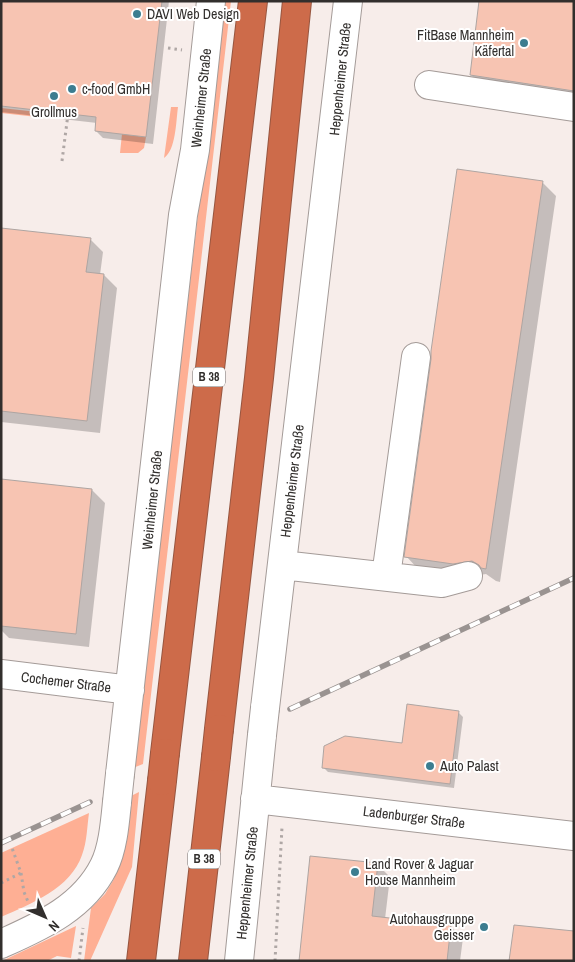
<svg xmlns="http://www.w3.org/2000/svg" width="575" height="962" viewBox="0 0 575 962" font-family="'Archivo Narrow',sans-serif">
<rect width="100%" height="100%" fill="#f7edea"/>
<path fill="#feaf94" d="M223,1H231L143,764L133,768Z
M171,107H178C176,121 176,150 164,158Z
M1,108L47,113L46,118L1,113Z
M122,134L146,137L144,148L138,153H120Z
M139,792L132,867L90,961H84L91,908L105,894L114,879L123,851L131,796Z
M89,813C87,827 87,842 82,855C71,888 31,904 1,917V853Z
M76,926L71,958L57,956L47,961H2Z"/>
<path fill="#0003" d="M1,1H169L153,144L103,138L96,131L97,123L1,112Z
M574,1V102L485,89L471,75Z
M542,182L556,196L500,582L496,581L486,574L467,577L419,570L406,556Z
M1,229L90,239L103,252L100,275H104L117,288L100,433L1,422Z
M1,480L92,490L105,503L89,647L9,638L1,630Z
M458,712L463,717L454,788L328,772L323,767L404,744Z
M378,865L390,877L385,919L450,926L463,938L460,961H300Z"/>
<path fill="#f7c4b2" stroke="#aea5a2" d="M1,1H162L146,137L95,131L96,117L1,106Z
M479,1H574V91L470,75Z
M457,169L543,181L486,569L481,568L479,565L472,561L453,564L404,557L431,359V351Z
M1,228L91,238L86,272L104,274L87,421L1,411Z
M1,479L92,489L76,634L1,626Z
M407,704L459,711L450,784L322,768L324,746L345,736L402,743Z
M310,856L378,863L372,916L451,925L447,961H299Z
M514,925L574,931V961H509Z"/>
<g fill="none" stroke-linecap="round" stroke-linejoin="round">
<g stroke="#a49b98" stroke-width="30">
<path id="minor" d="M429,85L574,107
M282,565L442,583L468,576
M386,576L416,357
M1,674L130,690
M265,708L348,1
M120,774L183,215L195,150L211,1
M255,799L574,836
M1,944C41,926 83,908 104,866C113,848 115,822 117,802
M239,961L262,735"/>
</g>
<g stroke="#975640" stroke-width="30">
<path id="highway" d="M219,729L259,378L297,1
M165,753L253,1
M141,961L162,781
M193,961L216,757"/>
</g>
<path stroke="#afa7a5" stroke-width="3" stroke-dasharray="2.5 4" stroke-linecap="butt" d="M168,48L182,50
M62,161L68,114
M21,873L24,892L29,904
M1,883L21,873L12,848
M79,961L83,928
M275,961L282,827"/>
<use href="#minor" stroke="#fff" stroke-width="28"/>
<use href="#highway" stroke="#cd6b4a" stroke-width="28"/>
<g stroke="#9a9391" stroke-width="5.5">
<path id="rail" d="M290,709L574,578
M1,843L90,802"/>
</g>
<use href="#rail" stroke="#fff" stroke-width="4" stroke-dasharray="11" stroke-linecap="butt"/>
<g stroke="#a49b98" stroke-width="30" stroke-linecap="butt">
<path id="minor-bridge" d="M262,735L265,708
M117,802L120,774"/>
</g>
<g stroke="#975640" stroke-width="30" stroke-linecap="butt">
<path id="highway-bridge" d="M216,757L219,729
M162,781L165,753"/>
</g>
<use href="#minor-bridge" stroke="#fff" stroke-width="28"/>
<use href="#highway-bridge" stroke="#cd6b4a" stroke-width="28"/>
</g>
<g fill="#3c7d90" stroke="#fff" stroke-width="2">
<circle cx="137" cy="14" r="5"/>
<circle cx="524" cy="43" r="5"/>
<circle cx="72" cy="89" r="5"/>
<circle cx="54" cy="96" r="5"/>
<circle cx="430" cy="766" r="5"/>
<circle cx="355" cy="872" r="5"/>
<circle cx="484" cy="927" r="5"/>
</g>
<g text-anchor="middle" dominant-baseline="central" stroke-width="4" stroke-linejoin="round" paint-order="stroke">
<g fill="#fff" stroke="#706d6c" stroke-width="1">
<rect x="193" y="367.5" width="32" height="19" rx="4"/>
<rect x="188" y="849.5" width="32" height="19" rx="4"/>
</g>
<g font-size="12" font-weight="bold" fill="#322f2d">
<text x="209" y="377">B 38</text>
<text x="204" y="859">B 38</text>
</g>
<g font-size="14" fill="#322f2d" stroke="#fff" text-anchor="start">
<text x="147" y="14">DAVI Web Design</text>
<text x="514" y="35" text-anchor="end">FitBase Mannheim<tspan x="514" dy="16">Käfertal</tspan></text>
<text x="82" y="89">c-food GmbH</text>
<text x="54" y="112" text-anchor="middle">Grollmus</text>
<text x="440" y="766">Auto Palast</text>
<text x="365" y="864">Land Rover &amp; Jaguar<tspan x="365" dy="16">House Mannheim</tspan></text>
<text x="474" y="919" text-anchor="end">Autohausgruppe<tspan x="474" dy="16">Geisser</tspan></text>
</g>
<g font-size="14" fill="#322f2d" stroke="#fff">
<text transform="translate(340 79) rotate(-84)">Heppenheimer Straße</text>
<text transform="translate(201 98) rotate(-84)">Weinheimer Straße</text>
<text transform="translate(292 481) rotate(-83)">Heppenheimer Straße</text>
<text transform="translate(152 500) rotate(-84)">Weinheimer Straße</text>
<text transform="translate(66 682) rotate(7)">Cochemer Straße</text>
<text transform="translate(414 817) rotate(7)">Ladenburger Straße</text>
<text transform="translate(247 883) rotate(-84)">Heppenheimer Straße</text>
</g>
</g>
<rect width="575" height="962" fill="none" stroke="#322f2d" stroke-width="5"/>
<g transform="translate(45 917) rotate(135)" stroke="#ffffff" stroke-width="4" paint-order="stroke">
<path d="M0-4L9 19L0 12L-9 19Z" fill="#322f2d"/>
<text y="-8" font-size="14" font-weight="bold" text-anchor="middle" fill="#322f2d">N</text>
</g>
</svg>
